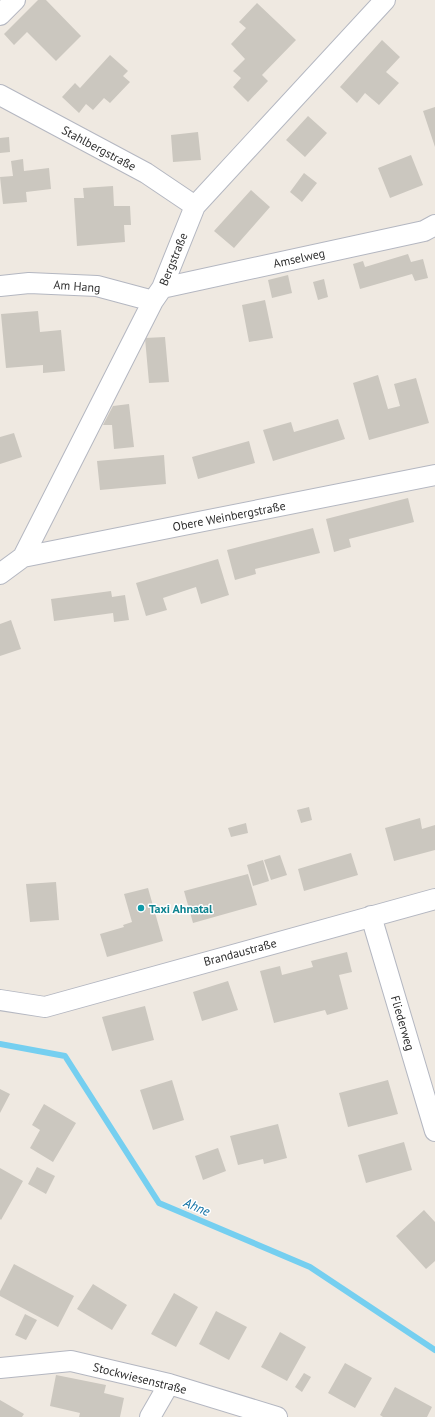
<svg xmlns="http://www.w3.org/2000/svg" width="435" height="1417" viewBox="0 0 435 1417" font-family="'PT Sans',sans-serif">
<rect width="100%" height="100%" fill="#efe9e1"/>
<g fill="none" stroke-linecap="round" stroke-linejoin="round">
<path stroke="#75cff0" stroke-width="6" d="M0,1044L65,1056L159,1203L310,1267L435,1350"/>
</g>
<path fill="#cbc7bf" d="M38,0H46L81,36L56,61L27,32L14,45L4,34Z
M257,3L296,40L262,75L268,81L248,102L233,87L241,78L233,71L245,59L231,44L246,28L239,22Z
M382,40L400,57L386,72L399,83L379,105L365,93L357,103L340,87Z
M110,55L128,71L123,76L130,82L110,103L104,98L93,110L86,104L79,113L62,97L75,83L80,88Z
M435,107V147L423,111Z
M308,116L327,133L305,157L286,140Z
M198,132L201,160L173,162L171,135Z
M9,137L10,152L0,153V138Z
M411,155L423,185L390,198L378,168Z
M23,159L24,171L49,168L51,189L26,192L27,202L3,204L0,177L13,176L11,161Z
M304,173L317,183L302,202L290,192Z
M113,186L114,206H130L131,225H124L125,242L77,246L74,198H84L83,188Z
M251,190L270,207L234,248L214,231Z
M408,254L411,262L423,259L428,278L415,281L412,274L360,289L353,264L363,261L365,267Z
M288,275L292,293L272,298L268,280Z
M324,279L328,297L318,300L313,282Z
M265,300L273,338L249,342L242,305Z
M38,311L40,332L61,330L65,371L43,373V365L6,368L1,314Z
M165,337L169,382L149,383L145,338Z
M378,375L388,409L400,406L394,384L416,378L429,423L369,440L353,383Z
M129,404L134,447L114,449L112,425H103L113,406Z
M338,419L345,439L273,461L263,430L291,422L294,432Z
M14,433L22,457L0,464V437Z
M249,441L255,463L198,479L192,457Z
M164,455L166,484L100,490L97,461Z
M408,498L414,522L349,539L351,547L334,552L326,519Z
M313,528L320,553L255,569L256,574L235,580L227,550Z
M218,559L229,595L201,604L196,587L163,598L167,610L146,616L136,583Z
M111,591L112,597L125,595L129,620L114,622L113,613L54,621L51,599Z
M11,620L21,649L0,656V624Z
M309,807L312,820L301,823L297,810Z
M420,818L422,829L435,825V850L394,861L385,828Z
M246,823L248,833L231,837L228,828Z
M351,853L358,875L304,891L298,869Z
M280,855L287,875L271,880L264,860Z
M263,860L269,881L253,886L247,865Z
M248,874L257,905L193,923L184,891Z
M56,882L59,920L30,922L26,884Z
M148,888L163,941L107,957L100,934L124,927L123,925L132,922L124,894Z
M347,952L352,972L339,975L348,1009L327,1015L325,1010L274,1023L260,971L280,966L282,975L313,967L311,961Z
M228,981L238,1010L202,1021L193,992Z
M145,1006L154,1040L112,1051L102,1017Z
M172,1080L184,1120L153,1130L140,1090Z
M388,1080L398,1114L348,1127L339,1093Z
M0,1089L10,1094L0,1113Z
M44,1104L76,1123L53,1162L30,1148L40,1130L32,1125Z
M278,1124L287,1158L264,1164L263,1159L238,1165L230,1136Z
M404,1142L412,1170L366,1183L358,1155Z
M218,1148L226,1171L203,1180L195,1156Z
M37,1167L55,1176L46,1194L28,1184Z
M0,1168L23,1181L1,1220L0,1219Z
M424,1210L435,1222V1261L426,1269L396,1236Z
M14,1264L74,1296L58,1327L0,1296V1291Z
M93,1284L127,1305L112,1330L77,1309Z
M174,1293L198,1307L176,1347L151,1334Z
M216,1311L247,1327L229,1360L199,1344Z
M25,1314L37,1320L26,1340L15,1335Z
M280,1332L306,1347L287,1381L261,1367Z
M345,1363L372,1378L355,1408L328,1393Z
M304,1373L311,1377L302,1392L295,1387Z
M56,1375L106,1385L104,1393L124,1398L120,1417H79L80,1413L50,1406Z
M395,1387L432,1407L427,1417H383L380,1415Z
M0,1400L24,1414L22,1417H0Z"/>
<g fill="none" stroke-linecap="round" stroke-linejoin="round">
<g stroke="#b4b7c1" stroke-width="22">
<path id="street" d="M0,15L15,0
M0,95L146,173L195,206
M0,286L29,283L97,286L153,301
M162,288L424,231L435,225
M23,557L435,475
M0,574L23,557L153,301L162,288L195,206L385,0
M371,916L435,1131
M0,1000L45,1007L435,899
M0,1368L71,1361L169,1384L277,1417
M150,1417L169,1384"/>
</g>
<use href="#street" stroke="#fff" stroke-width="20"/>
</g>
<circle fill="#0f9aa8" stroke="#fff" stroke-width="1.5" cx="141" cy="908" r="4"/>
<g text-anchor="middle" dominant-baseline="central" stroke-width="3" stroke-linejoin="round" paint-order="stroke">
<g font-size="12" fill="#2e2e2e" stroke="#fff">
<text transform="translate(99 148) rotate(28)">Stahlbergstraße</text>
<text transform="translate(299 258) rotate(-12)">Amselweg</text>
<text transform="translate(173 259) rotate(-68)">Bergstraße</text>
<text transform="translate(77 286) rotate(4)">Am Hang</text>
<text transform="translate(229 516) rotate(-11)">Obere Weinbergstraße</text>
<text transform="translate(240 952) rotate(-15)">Brandaustraße</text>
<text transform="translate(403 1023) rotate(74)">Fliederweg</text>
<text transform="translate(140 1378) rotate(14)">Stockwiesenstraße</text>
</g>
<g font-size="12" font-weight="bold" fill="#0d838f" stroke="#fff" text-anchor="start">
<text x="149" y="908">Taxi Ahnatal</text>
</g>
<g font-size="13" font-style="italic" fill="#0d6fa3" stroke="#fff">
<text transform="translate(197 1207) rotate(23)">Ahne</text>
</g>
</g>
</svg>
